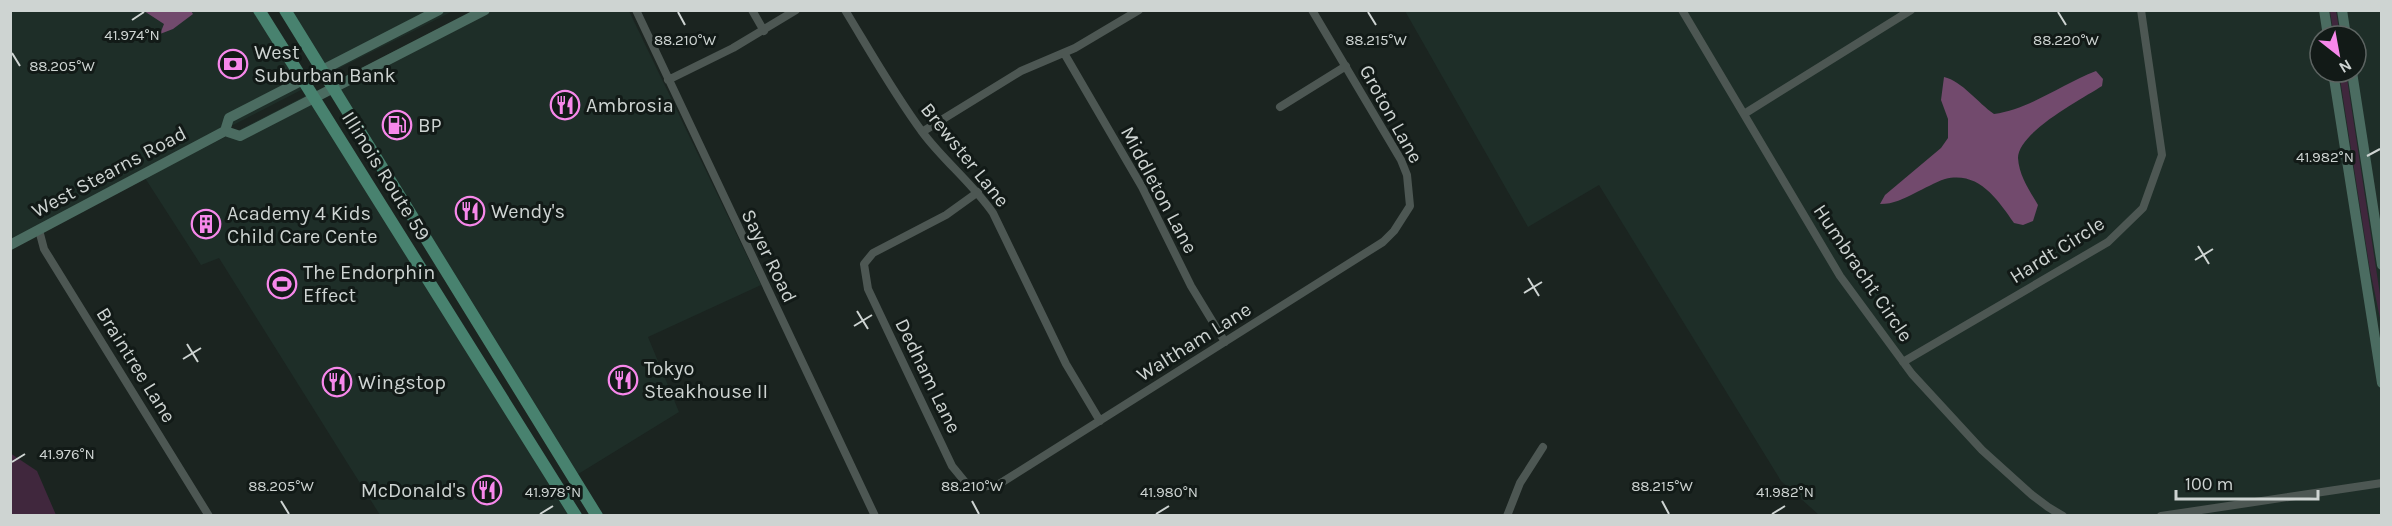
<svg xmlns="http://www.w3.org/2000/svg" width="2392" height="526" viewBox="0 0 2392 526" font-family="Karla,sans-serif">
<rect width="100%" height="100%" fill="#1b2420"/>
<path fill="#1e2e28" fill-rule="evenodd" d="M11,11H254L303,89L11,239Z
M286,11H453L326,75Z
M473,11H629L761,285L648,337L679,412L575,476L330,84Z
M1405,11H2381V515H1819L1781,481L1599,185L1528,227ZM2320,36H2356V72H2320Z
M307,95L570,515H380L219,258L201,265L145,178Z"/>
<path fill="#40273d" d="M2330,11H2336L2340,36H2334Z
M2339,72H2346L2381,301V323L2370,270Z
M10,453L37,471L56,515H11Z"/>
<path fill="#724a6d" d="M144,11H191L193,14L173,29L160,34L164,24Z
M2096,71L2103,79L2102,86C2082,99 2018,132 2018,158C2019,176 2030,191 2038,205L2033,221L2023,225L2014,223C1997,199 1979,171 1945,179C1935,182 1924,189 1915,193C1903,199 1894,204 1880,204L1885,195L1941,148L1948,138V119L1941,100L1944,77C1962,81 1978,103 1994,114C2030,109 2062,84 2096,71Z"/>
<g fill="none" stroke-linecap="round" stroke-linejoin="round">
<path stroke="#4d5753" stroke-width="8" d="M636,10L875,516
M752,10L764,31
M845,10C870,51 894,94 923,133C944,161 972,183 993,213L1066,364L1100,421
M1682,10L1840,276L1912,374L1982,450L2032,495L2048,507L2063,516
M1064,53L1142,187L1191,286L1225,342
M668,80L733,48L796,10
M1280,107L1346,66
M1744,114L1911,10
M922,132L1021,71L1075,48L1139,10
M978,192L946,215L873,253L864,264L868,289L952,466L970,488L997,485L1004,481L1383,242L1394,231L1410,206L1407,175L1401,160L1312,10
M39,230L44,249L209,516
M1903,362L2108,242L2143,208L2162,155L2141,10
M1507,516L1520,483L1543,447
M2161,516L2382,483"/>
<path stroke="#4b6c61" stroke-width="10" d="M2324,10L2328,36
M2342,10L2346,36
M2333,72L2382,383
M2352,72L2382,265
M225,131L240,136L485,10
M10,245L225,131L229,118L439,10"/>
<path stroke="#48826f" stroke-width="12" d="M259,10L576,516
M285,10L597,516"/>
</g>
<path fill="none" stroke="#ced4d2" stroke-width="2" d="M678,12L685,25M1368,12L1376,25M2058,12L2066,25M132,20L144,12M12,53L20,66M2367,156L2380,149M2198,246L2209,264M2195,260L2213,249M1528,278L1539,296M1524,293L1542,282M857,311L868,329M854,326L872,315M187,344L198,362M183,359L201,348M12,462L25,454M281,501L289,514M972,501L979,514M1662,501L1669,514M540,514L553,506M1156,514L1169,506M1772,514L1785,506"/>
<defs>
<g id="bank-ring" transform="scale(1.5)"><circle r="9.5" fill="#121a17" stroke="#f788eb" stroke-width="1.5"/><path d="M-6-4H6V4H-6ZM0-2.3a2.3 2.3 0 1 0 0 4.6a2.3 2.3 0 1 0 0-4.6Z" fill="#f788eb"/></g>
<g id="restaurant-ring" transform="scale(1.5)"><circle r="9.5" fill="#121a17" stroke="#f788eb" stroke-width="1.5"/><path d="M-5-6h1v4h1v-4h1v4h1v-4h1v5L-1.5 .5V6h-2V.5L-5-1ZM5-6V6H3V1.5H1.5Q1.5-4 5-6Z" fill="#f788eb"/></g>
<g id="fuel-ring" transform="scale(1.5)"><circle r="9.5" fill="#121a17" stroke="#f788eb" stroke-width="1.5"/><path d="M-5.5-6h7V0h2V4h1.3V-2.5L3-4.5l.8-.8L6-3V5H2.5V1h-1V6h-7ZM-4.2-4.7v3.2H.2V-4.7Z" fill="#f788eb"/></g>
<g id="building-ring" transform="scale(1.5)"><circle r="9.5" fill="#121a17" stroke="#f788eb" stroke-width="1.5"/><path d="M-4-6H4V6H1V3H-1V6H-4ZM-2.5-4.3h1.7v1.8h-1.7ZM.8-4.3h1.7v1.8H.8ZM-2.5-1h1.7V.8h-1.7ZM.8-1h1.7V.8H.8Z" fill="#f788eb"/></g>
<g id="stadium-ring" transform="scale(1.5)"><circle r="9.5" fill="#121a17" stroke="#f788eb" stroke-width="1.5"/><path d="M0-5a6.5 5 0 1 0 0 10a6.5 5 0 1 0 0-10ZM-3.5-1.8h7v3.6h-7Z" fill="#f788eb"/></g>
</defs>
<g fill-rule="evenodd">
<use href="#bank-ring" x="233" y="64"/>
<use href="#restaurant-ring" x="565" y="105"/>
<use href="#fuel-ring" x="397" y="125"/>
<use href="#restaurant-ring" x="470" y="211"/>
<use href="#building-ring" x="206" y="224"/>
<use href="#stadium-ring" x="282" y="284"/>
<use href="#restaurant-ring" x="623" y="380"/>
<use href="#restaurant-ring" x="337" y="382"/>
<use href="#restaurant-ring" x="487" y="490"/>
</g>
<g text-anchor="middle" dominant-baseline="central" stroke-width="6" stroke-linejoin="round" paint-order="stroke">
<g font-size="20" fill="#ced4d2" stroke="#121a17" text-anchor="start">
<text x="254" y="52">West<tspan x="254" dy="23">Suburban Bank</tspan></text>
<text x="586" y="105">Ambrosia</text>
<text x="418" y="125">BP</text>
<text x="491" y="211">Wendy's</text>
<text x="227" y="213">Academy 4 Kids<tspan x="227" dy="23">Child Care Cente</tspan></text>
<text x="303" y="272">The Endorphin<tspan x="303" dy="23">Effect</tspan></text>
<text x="644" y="368">Tokyo<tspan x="644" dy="23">Steakhouse II</tspan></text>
<text x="358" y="382">Wingstop</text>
<text x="466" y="490" text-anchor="end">McDonald's</text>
</g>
<g font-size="20" fill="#ced4d2" stroke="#121a17">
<text transform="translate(1391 114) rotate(61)">Groton Lane</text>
<text transform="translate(965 155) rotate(51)">Brewster Lane</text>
<text transform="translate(109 172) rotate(-28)">West Stearns Road</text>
<text transform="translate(386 176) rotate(58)">Illinois Route 59</text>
<text transform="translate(1159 190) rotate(62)">Middleton Lane</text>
<text transform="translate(2057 250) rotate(-32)">Hardt Circle</text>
<text transform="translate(769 256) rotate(64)">Sayer Road</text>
<text transform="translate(1863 273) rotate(56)">Humbracht Circle</text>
<text transform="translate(1194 342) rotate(-32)">Waltham Lane</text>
<text transform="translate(136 365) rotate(58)">Braintree Lane</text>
<text transform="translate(928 376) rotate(64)">Dedham Lane</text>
</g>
</g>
<g font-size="15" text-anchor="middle" fill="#ced4d2" stroke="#121a17" stroke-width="6" stroke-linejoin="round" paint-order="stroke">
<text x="132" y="40">41.974°N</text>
<text x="1376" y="45">88.215°W</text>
<text x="2066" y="45">88.220°W</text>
<text x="685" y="45">88.210°W</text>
<text x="62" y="71">88.205°W</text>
<text x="2325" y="162">41.982°N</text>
<text x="67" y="459">41.976°N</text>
<text x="281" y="491">88.205°W</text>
<text x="972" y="491">88.210°W</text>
<text x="1662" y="491">88.215°W</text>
<text x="553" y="497">41.978°N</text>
<text x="1169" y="497">41.980°N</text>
<text x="1785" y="497">41.982°N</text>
</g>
<rect width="2392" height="526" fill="none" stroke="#ced4d2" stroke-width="24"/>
<g transform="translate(2338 54) rotate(149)"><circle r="28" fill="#121a17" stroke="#5d6462" stroke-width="1.5"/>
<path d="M0-4.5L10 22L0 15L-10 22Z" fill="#f788eb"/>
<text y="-9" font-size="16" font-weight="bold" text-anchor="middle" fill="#ced4d2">N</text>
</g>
<path d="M2176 490v9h142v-9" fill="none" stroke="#ced4d2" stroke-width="3"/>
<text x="2185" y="490" font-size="18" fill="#ced4d2" stroke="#121a17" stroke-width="4.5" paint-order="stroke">100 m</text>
</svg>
